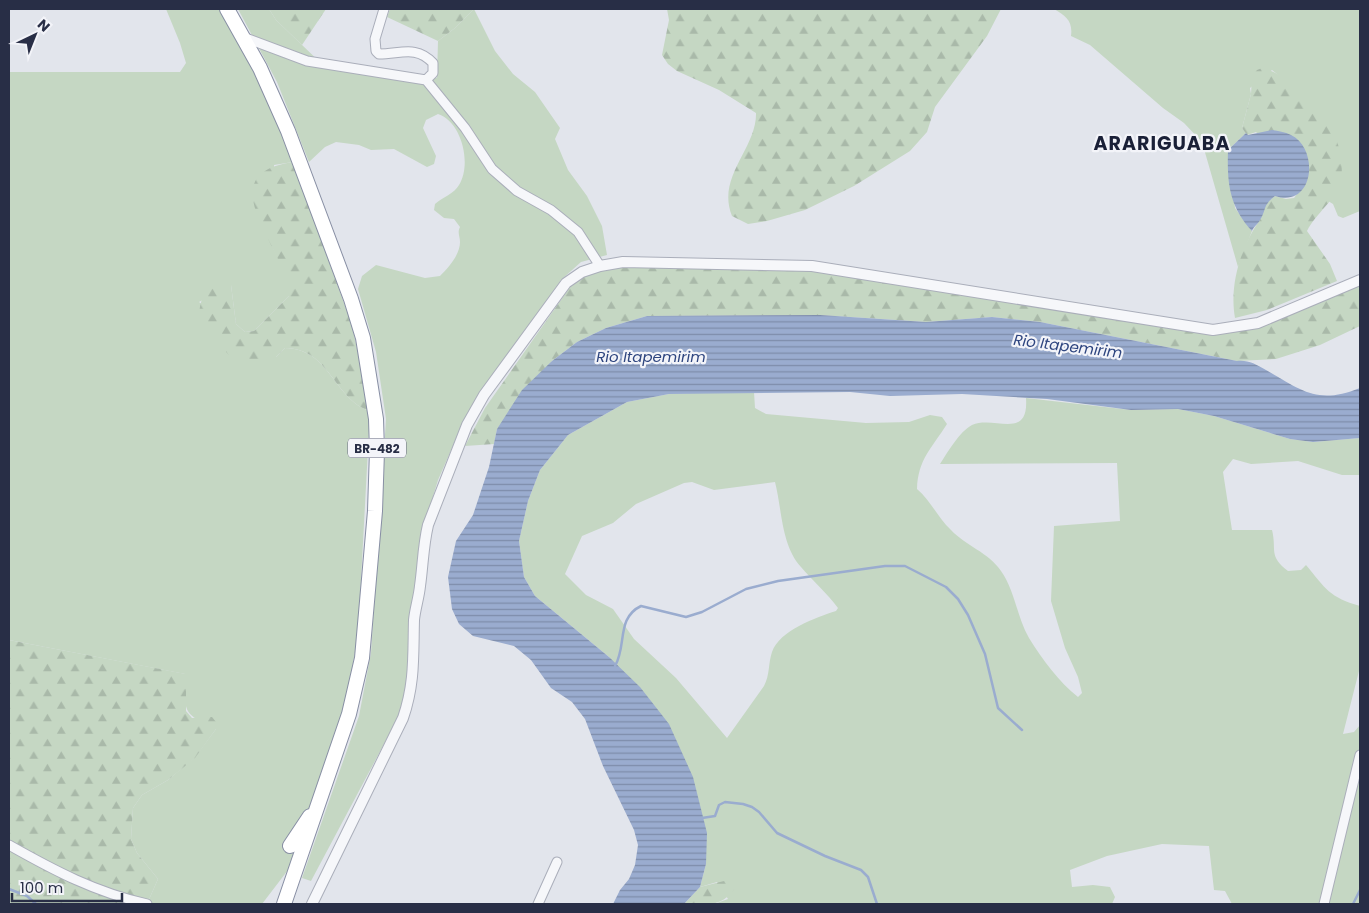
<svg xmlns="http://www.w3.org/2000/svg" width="1369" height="913" viewBox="0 0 1369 913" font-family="Poppins,sans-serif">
<defs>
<pattern id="forest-firs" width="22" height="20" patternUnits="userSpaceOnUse" patternTransform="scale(1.25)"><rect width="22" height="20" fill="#c5d7c3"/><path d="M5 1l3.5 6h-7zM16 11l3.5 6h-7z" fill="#a9b9a9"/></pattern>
<pattern id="water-rules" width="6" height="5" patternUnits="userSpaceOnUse" patternTransform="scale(1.25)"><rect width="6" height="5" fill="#9aaccf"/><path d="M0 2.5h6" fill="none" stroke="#7e8caa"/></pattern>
</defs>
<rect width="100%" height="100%" fill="#e2e5ec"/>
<path fill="#c5d7c3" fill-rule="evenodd" d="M166,9H220C251,56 273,109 293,162L274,165L273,248L282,265L289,286V296L254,331L245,332L236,324L231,285L199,302L276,357L285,348C331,349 333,399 370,411L358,636L344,712L288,870L262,904H147L158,879L137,853L131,839L133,808L142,795L168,780L195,757L216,729C181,713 185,712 185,674L9,640V72H180L186,63L180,43Z
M238,9H269L276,20L326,68H373L437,78L438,41L455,28L474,9L495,51L513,74L535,92L560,128L555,139L568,170L587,196L602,226L607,255L581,262L561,280L459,432L438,480L428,513L411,666L400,714L311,881L302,878L359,716L371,653L386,419L376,352L358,289L362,276L376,265L425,278L440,276C448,268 460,255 460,242C460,236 457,233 460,227L454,219L444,218L434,210L435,204C443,197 454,194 459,185C472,164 462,122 438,114L426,120L423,128L436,156L434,164L427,167L394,149L371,150L359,145L336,142L325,147L309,162L277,82Z
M1054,9H1360V211L1343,218L1338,216L1333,204L1328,201L1334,193L1311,102L1272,70L1250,88L1251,94L1242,128L1246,133L1228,150L1235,208L1252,231L1238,267L1202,142L1184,123L1163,108L1090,45L1071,36C1073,21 1066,16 1054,9Z
M717,392H754L755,408L766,414L866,423L909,422L930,415L942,417L947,424C932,448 918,459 917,489C931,501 938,518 951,530C966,546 988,552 1001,571C1015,591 1017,617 1029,638C1042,659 1059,682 1078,697L1082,693L1078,677L1065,648L1051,601L1054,526L1120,521L1117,463L940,464C948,452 959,432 972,425C994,415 1029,441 1026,398L1131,410L1178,409L1214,416L1290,439L1313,442L1360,438V475H1342L1298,461L1251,464L1233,459L1223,472L1232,530H1272C1277,550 1268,556 1288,571L1301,570L1306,565C1326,589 1329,597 1360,606V667L1343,734L1354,732L1360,725V904H1232L1225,891L1214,890L1209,846L1162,844L1107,856L1070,870L1072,887L1093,885L1110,887L1115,897L1112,904H714L728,899L717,882L700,887L706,864L609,657L535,596L524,577L519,541L528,501L540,470L568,435L627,402L669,394ZM692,482L714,490L775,482C782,509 781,545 801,567C813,581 827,593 838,608L836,611C815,618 780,630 772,652C768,664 770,675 764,686L727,738L676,678L634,639L613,609L586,595L565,574L582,536L613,523L636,504L684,483Z"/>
<path fill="url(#forest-firs)" d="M269,9H326L302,45L276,20Z
M390,9H474L455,28L438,41L387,17Z
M667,9H1001L987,36L935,107L927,132L910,151L854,186L805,210L767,221L748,224L732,216C716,177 757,148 756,113L719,90L677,71L668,64L662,55L669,20Z
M1262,68C1284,72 1318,104 1330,124C1338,138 1344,164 1341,180C1337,199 1315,214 1307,231L1330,264L1337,281L1267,310L1235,318C1229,285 1241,247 1259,221C1262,218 1261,214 1262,210C1264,204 1271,199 1275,196L1286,199L1294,198L1307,181L1256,132L1247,135L1242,128L1251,94L1252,76L1257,70Z
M293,162L352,325L370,411C333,399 331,349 285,348L276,357L254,365L229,355L199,323C199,300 203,283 231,285L236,324L245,332L254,331L289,296C288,248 205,175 293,162Z
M601,266L809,270L1232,329L1360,282V326L1320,345L1276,359L1237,361L1040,322L992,317L926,322L820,315L647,316L606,328L577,342L552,361L497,429L494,444L465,446L485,408L570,287L574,282Z
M9,640L186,674V711L192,718L212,717L216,722V729L195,758L168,780L142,795L133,808L131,839L137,853L158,879L147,904H9Z
M724,881L733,884L735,888C722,908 706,904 684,904L700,887Z"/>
<path fill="url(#water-rules)" d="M1272,130C1278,131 1285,132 1291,135C1320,149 1314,209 1275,196C1262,206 1267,209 1260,220C1258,224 1254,226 1252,231C1229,206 1227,183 1228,150L1246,133L1248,135Z
M820,315L926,322L992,317L1040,322L1237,361C1249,360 1255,364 1266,370C1302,391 1318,405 1360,388V438L1313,442L1290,439L1214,416L1178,409L1131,410L1047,399L962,394L890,396L850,392L669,394L627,402L568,435L540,470L528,501L519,541L524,577L535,596L609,657L640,687L669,724L693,777L707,833L706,864L700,887L684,904H613L620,890L629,879L635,865L638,845L634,830L603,766L585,719L572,702L551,688L531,660L514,646L473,636L459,624L452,609L448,577L456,541L473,515L489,467L497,429L522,390L552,361L577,342L606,328L647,316Z"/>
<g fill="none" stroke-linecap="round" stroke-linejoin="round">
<path stroke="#9aaccf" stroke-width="2.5" d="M615,666C627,646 616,618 641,606L686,617L702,612L746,589L778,581L885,566H905L946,587L958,599L968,615L985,654L998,708L1022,730
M702,818L715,816L719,805L725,802L743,804L752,807L759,812L777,833L825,856L861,870L868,877L877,904
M9,889L27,896L36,904
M1353,904L1360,890"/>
<g stroke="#aaaeba" stroke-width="11">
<path id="minor" d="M243,37L307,61L426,80L433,73V63C416,45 401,54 379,54L376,51L375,39L384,9
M426,80L465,128L492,169L517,191L551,210L578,232L600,266
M9,845C55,871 95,892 147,904
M538,904L557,862
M1324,904L1360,755"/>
</g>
<g stroke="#aaaeba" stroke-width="12">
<path id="tertiary" d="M312,904L403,718C415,683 413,656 414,620C415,609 419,597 420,586C423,565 423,546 428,525L467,425L484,395L566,283L582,272L600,266L623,262L812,266L1213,330L1258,323L1360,280"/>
</g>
<g stroke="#888fa4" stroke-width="16">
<path id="trunk" d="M227,9L260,68L288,131L351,299L363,338L376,419L377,451L375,511L362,658L349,714L284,904
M290,846L310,816"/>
</g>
<use href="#minor" stroke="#f6f7fa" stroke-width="9"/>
<use href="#tertiary" stroke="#f6f7fa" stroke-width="10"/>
<use href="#trunk" stroke="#fff" stroke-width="14"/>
</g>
<g text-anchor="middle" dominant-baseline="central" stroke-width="4.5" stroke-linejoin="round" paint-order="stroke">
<rect fill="#f3f4f9" stroke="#65697c" stroke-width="1" x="348" y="438.5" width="58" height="19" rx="4"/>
<g font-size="12" font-weight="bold" fill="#282e46">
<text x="377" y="448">BR-482</text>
</g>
<g font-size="15" font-style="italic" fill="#2e457f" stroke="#f3f4f9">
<text transform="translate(1068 346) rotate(7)">Rio Itapemirim</text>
<text x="651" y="356">Rio Itapemirim</text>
</g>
<g font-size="19" font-weight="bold" letter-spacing="1" fill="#1a2037" stroke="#f3f4f9">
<text x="1162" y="143">ARARIGUABA</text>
</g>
</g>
<rect width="1369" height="913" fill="none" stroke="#282e46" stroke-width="20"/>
<g transform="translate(35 35) rotate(43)" stroke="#f3f4f9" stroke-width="4" paint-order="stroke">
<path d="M0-4L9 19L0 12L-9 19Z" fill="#282e46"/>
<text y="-8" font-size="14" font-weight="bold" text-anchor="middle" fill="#282e46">N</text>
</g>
<path d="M12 893v8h110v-8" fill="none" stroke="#282e46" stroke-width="2.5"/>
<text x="20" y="893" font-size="15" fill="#282e46" stroke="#f3f4f9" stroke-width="4" paint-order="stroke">100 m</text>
</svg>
